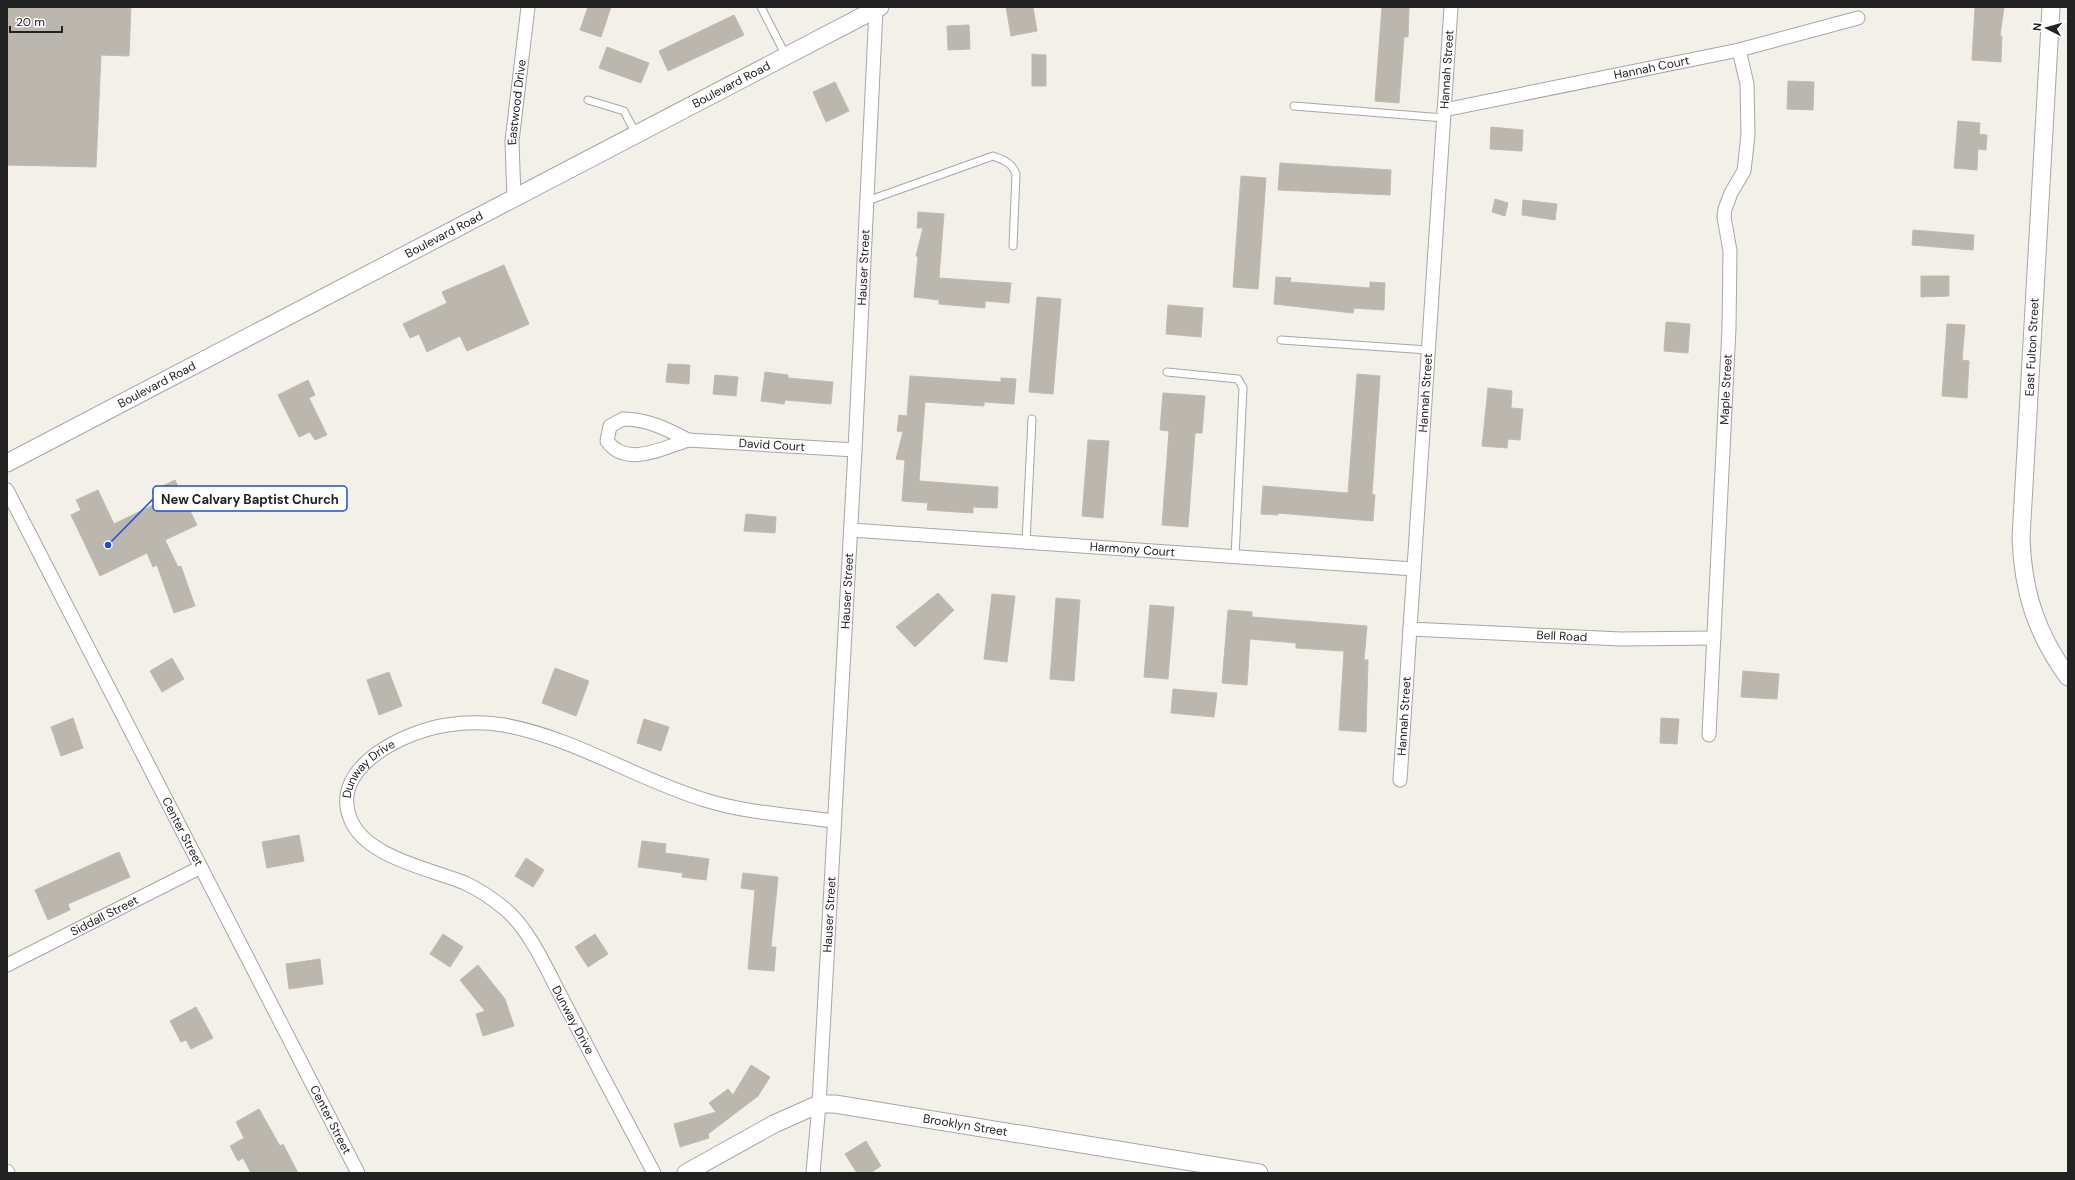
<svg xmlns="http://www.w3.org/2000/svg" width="2075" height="1180" viewBox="0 0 2075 1180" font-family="'DM Sans',sans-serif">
<rect width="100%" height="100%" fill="#f2f0e9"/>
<path fill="#bbb7af" stroke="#c3baac" d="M7,7H131L129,56L101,55L96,167L7,165Z
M588,7H611L601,37L580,30Z
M1006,7H1033L1037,31L1011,36Z
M1382,7H1409L1408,37H1404L1399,103L1375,101Z
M1975,7H2004L2000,36H2002L2001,62L1972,60Z
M734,15L744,35L668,71L659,51Z
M969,25L970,49L948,50L947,26Z
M607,47L649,63L641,83L599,68Z
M1032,54L1046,55V86H1032Z
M1788,81L1814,82L1813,110L1787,109Z
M835,82L849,111L826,122L813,92Z
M1958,121L1980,123L1979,134L1987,135L1986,150L1978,149L1977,170L1954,168Z
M1491,127L1523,130L1522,151L1490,149Z
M1280,163L1391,170L1390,195L1278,190Z
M1241,176L1266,178L1258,289L1233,287Z
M1495,199L1508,203L1505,216L1492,212Z
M1523,200L1557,204L1555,220L1522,215Z
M918,212L944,214L939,278L1011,283L1009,303L985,301V308L939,304V300L914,297L918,257L916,256L923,228H917Z
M1913,230L1974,235L1973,250L1912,245Z
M504,265L529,324L467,351L460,336L427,352L419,334L410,338L403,324L447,303L442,292Z
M1921,276H1949V296L1921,297Z
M1276,277L1291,278L1290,282L1370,288V282L1385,283L1384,310L1354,308L1353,313L1274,304Z
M1037,297L1061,299L1053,394L1029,392Z
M1168,305L1203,308L1201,337L1166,334Z
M1666,322L1690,324L1688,353L1664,351Z
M1947,324L1965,325L1962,360L1969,361L1967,398L1942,396Z
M668,364L690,365L689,384L666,382Z
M765,372L788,375V378L833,382L831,404L785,400L784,404L761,401Z
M1357,374L1380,376L1372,494L1375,495L1373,521L1278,513V515L1261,514L1263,486L1348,493Z
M715,375L738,377L736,396L713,394Z
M910,376L1001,382V378L1016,379L1014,404L984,402V406L925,402L919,481L998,487L997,508L973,507V513L927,510L928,503L902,501L905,460L896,459L903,432L897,431L899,415L907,416Z
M308,380L315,395L309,398L327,435L315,440L310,432L299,437L278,395Z
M1488,388L1512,391L1511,408L1523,409L1520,440L1508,439L1507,448L1482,446Z
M1163,393L1205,396L1202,433H1195L1188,527L1162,525L1169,431L1160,430Z
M1088,440L1109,441L1103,518L1082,516Z
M175,480L197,525L165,540L178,567L181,566L195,606L174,613L157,565L153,567L147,553L100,576L71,515L81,510L76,500L98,490L114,524L157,503L152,491Z
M746,514L776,517L775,533L744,531Z
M938,593L954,610L915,647L896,627Z
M992,594L1015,596L1007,662L984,659Z
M1056,598L1080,600L1074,681L1050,679Z
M1150,605L1174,607L1168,679L1144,677Z
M1228,610L1252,612V617L1367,626L1364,660H1368L1366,732L1339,730L1344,651L1296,648V643L1250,639L1247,685L1222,683Z
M172,658L184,679L162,692L150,671Z
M555,668L589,681L576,716L542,703Z
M1743,671L1779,674L1777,699L1741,697Z
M389,672L402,706L379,715L367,680Z
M1173,689L1217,693L1214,717L1171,713Z
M73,718L83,748L61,756L51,727Z
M1661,718L1679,719L1677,744L1660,743Z
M644,719L669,727L661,751L637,743Z
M299,835L304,861L267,868L262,842Z
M642,841L666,844L665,853L709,859L706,880L682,877L683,873L638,867Z
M119,852L130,877L68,904L70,910L48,920L35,890Z
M526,858L544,870L533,887L515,876Z
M743,873L778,877L771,947H776L774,971L748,969L755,890L741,888Z
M443,934L463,947L450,967L430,954Z
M595,934L608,954L588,967L575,947Z
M320,959L323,984L289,989L286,964Z
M478,965L505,999L514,1026L483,1036L476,1014L485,1011L460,980Z
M196,1007L213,1038L191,1049L186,1040L181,1042L170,1021Z
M751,1065L770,1077L758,1096L708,1134L709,1138L680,1147L674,1124L716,1112L709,1103L728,1089L733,1095Z
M259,1109L280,1146L283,1144L298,1173H251L243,1158L238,1161L230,1146L244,1138L236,1122Z
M866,1141L881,1166L870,1173H857L845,1154Z"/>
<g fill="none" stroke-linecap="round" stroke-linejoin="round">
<g stroke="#a6a6a6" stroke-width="9">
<path id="service" d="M761,7L786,56
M588,100L624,111L636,134
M1294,106L1444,118
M867,201L993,156C1004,160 1012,163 1016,174L1013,246
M1281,340L1428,350
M1167,372L1238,379L1243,388L1235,557
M1026,542L1032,419"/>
</g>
<g stroke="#a6a6a6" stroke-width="15">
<g id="minor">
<path id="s1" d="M1444,110L1739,50L1858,18"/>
<path id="s2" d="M514,198L512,141L528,7"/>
<path d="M623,419C647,419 667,429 688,440C663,448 626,468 607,441L610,426Z"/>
<path id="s3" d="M688,440L855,450"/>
<path id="s4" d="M7,490L358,1173"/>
<path id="s5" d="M851,530L1414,569"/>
<path id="s6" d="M1410,629L1621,639L1714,638"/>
<path id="s7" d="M1709,735L1729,328L1730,251L1724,217L1725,209L1731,193L1744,171L1748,135L1747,84L1739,50"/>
<path id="s8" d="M1400,780L1451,7"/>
<path id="s9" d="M7,965L201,867"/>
<path d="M7,1171L8,1173"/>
<path id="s10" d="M654,1173C624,1117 595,1062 566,1006C549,975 532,932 505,909C493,899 480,890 465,883C431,869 364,857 350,818C330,766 406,731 447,725C465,722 485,722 504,725C575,738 636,779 705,800C746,813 791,815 834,821"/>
<path id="s11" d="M813,1173L819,1104L855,450L876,9"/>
</g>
</g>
<g stroke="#a6a6a6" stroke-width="19">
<g id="tertiary">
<path d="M2051,7L2021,538C2023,592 2036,633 2068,677"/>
<path id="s12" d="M7,463L880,7"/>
<path id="s13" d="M686,1173L774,1124L819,1104H835L1259,1173"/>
</g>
</g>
<use href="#service" stroke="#fff" stroke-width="7"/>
<use href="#minor" stroke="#fff" stroke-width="13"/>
<use href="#tertiary" stroke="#fff" stroke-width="17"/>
</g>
<g text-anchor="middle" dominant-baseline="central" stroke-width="3" stroke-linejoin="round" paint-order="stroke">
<g font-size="12" fill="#222" stroke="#fff">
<text stroke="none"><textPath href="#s1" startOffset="212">Hannah Court</textPath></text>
<text stroke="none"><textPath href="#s8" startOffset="712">Hannah Street</textPath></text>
<text stroke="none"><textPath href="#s12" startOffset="817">Boulevard Road</textPath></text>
<text stroke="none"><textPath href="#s2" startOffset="96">Eastwood Drive</textPath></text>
<text stroke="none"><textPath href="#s12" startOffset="493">Boulevard Road</textPath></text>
<text stroke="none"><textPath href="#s11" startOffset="907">Hauser Street</textPath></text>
<text transform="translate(2032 347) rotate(-87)">East Fulton Street</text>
<text stroke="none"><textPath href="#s12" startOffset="169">Boulevard Road</textPath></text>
<text stroke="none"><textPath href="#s7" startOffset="346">Maple Street</textPath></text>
<text stroke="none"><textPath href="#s8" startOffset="388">Hannah Street</textPath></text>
<text stroke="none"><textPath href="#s3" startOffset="84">David Court</textPath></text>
<text stroke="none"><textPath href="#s5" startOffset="282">Harmony Court</textPath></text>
<text stroke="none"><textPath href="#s11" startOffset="583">Hauser Street</textPath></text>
<text stroke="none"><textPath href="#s6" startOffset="152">Bell Road</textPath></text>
<text stroke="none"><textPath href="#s8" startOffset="64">Hannah Street</textPath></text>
<text stroke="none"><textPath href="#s10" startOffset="546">Dunway Drive</textPath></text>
<text stroke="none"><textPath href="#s4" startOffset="384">Center Street</textPath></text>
<text stroke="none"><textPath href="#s11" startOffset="259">Hauser Street</textPath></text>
<text stroke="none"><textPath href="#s9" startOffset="109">Siddall Street</textPath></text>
<text transform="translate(573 1020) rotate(62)">Dunway Drive</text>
<text stroke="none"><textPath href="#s4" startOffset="708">Center Street</textPath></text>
<text stroke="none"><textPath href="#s13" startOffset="298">Brooklyn Street</textPath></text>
</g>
</g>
<path fill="none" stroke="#1d4ed8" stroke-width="1.5" d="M108 545L153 499"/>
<circle fill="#1d4ed8" stroke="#fff" stroke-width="1.5" cx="108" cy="545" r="4"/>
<rect fill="#fff" stroke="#1d4ed8" stroke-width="1.5" x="153" y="486" width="194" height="25" rx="4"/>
<g font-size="13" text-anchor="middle" font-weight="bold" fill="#222">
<text x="250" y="504">New Calvary Baptist Church</text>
</g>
<rect width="2075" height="1180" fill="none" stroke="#222222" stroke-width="16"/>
<g transform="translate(2047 28) rotate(276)" stroke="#ffffff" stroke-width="3" paint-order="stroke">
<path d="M0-3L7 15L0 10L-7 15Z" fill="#222222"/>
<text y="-6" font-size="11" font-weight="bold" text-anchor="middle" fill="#222222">N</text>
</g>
<path d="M10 26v6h52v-6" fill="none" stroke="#222222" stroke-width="2"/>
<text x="16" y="26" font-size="12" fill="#222222" stroke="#ffffff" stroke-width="3" paint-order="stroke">20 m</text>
</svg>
